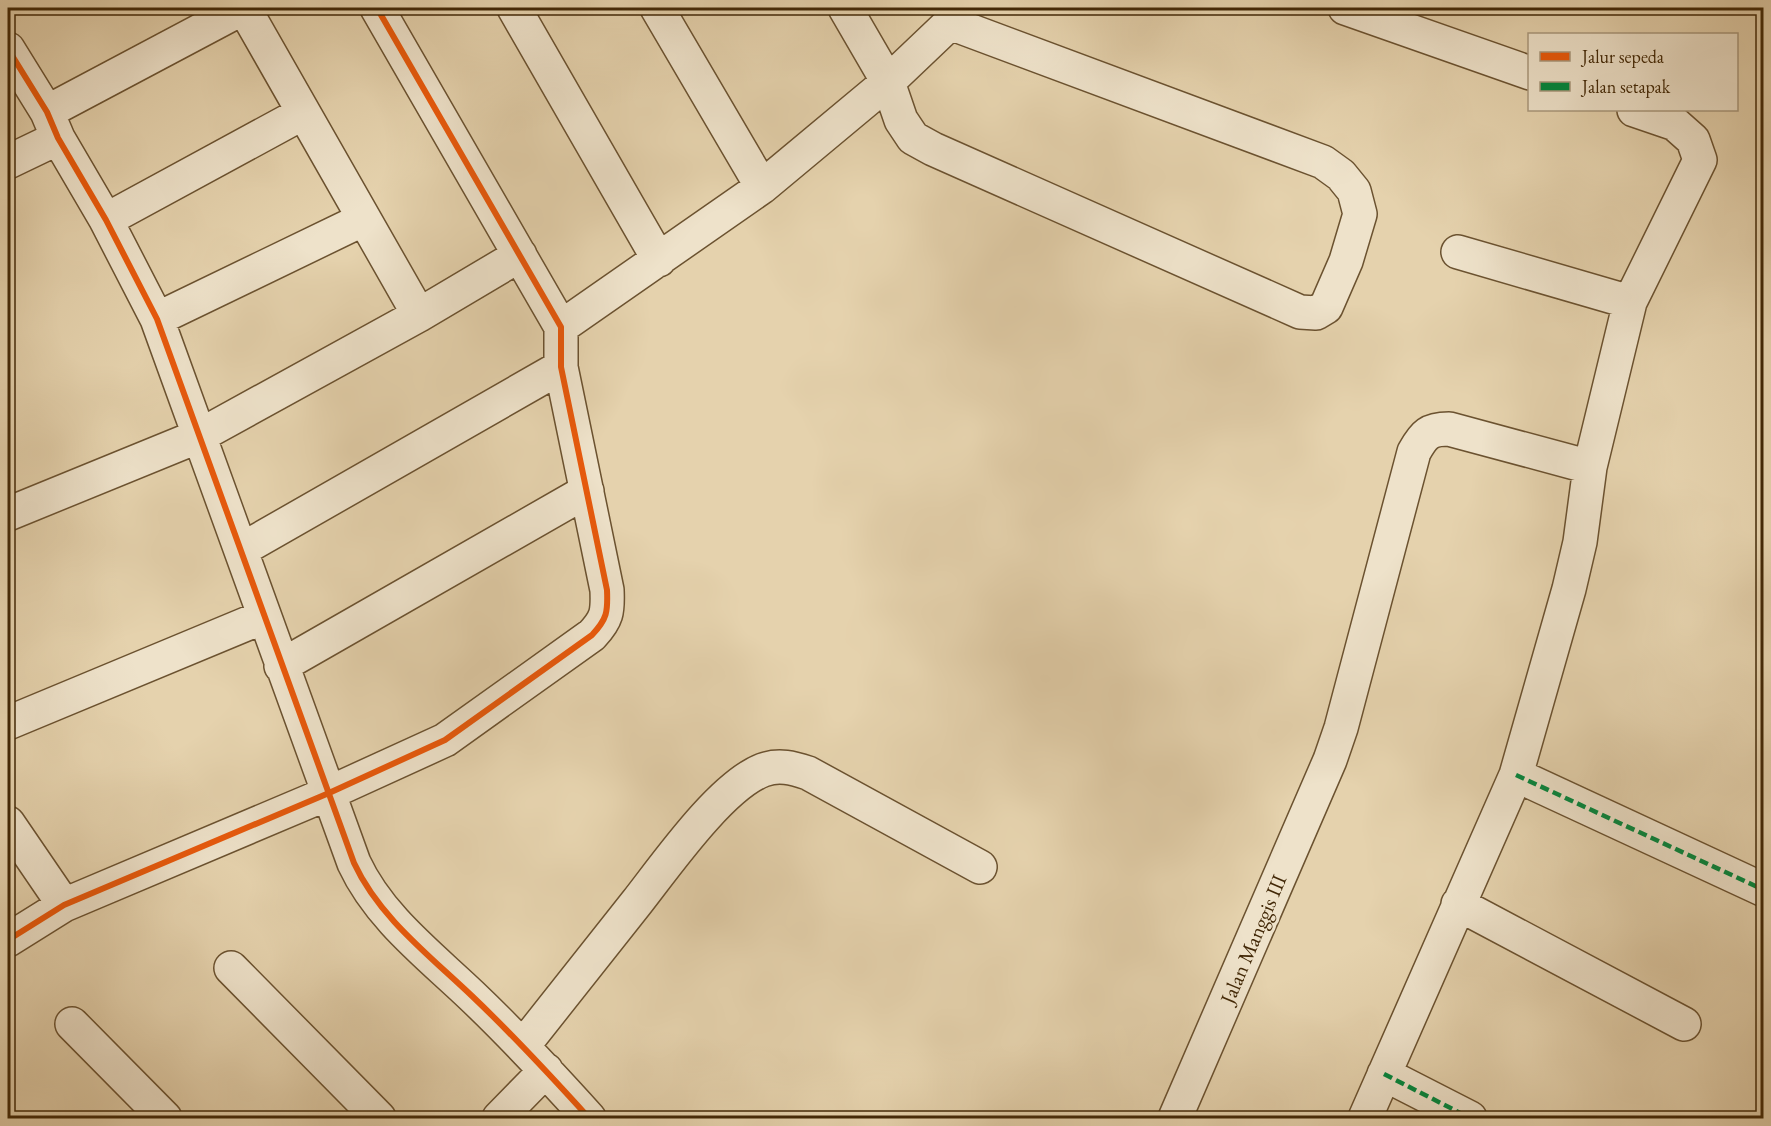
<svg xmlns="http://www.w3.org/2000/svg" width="1771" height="1126" viewBox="0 0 1771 1126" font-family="'EB Garamond',serif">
<rect width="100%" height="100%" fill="#e5d2ad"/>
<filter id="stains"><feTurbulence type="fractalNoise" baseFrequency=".00333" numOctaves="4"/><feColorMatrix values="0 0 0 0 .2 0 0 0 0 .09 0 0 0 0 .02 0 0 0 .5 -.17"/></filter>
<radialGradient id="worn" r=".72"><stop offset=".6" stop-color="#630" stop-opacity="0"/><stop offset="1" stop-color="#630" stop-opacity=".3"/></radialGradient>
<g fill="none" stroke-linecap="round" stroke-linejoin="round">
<g stroke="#6b5230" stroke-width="36">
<path id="minor" d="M244,8L419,315
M514,8L659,260
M657,8L762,187
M845,8L888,82L901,120L913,138L933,149L1300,312L1316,313L1326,307L1346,261L1360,214L1354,191L1341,175L1323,162L950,23
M1345,8L1530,73
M8,49L47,112L58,138L106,220L157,319L354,863C379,917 429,955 472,996C513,1035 551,1076 589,1118
M47,112L243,8
M8,162L58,138
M106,220L303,113
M1630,302L1700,160L1693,140L1675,124L1634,110
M157,319L364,219
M561,327L762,187L888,82L950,23L957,8
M8,514L199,436L419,315L520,255
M241,550L561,367
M281,666L587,491
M8,723L263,617
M1516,775L1764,890
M8,823L64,905
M1458,904L1684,1024
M8,940L64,905L329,793L445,740L592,635C607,619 608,612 607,590L561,367V327L377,8
M231,968L379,1118
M72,1024L165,1118
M523,1046C561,998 599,950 637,902C666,865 721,786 763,770C779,764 793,768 808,773L980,867
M1384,1074L1470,1118
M499,1118L546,1070
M1175,1118L1330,760L1341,728L1414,452C1424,434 1429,429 1449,429L1590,467
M1365,1118L1516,775L1569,589L1580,542L1590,467L1630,302L1458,252"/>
</g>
<use href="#minor" stroke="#eee2ca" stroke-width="33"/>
<path stroke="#00873e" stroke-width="4.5" stroke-dasharray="9 4.5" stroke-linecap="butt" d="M1516,775L1764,890
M1384,1074L1470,1118"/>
<g stroke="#eee2ca" stroke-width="10">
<path id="cycleway" d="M8,49L47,112L58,138L106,220L157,319L354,863C379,917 429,955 472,996C513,1035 551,1076 589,1118
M8,940L64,905L329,793L445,740L592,635C607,619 608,612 607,590L561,367V327L377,8"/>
</g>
<use href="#cycleway" stroke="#e8590c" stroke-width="6"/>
</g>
<g text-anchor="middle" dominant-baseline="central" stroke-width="6" stroke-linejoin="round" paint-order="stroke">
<g font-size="21" fill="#422807" stroke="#eee2ca">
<text transform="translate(1253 939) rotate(-67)">Jalan Manggis III</text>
</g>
</g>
<rect width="1771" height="1126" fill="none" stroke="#e5d2ad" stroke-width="30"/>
<rect x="9" y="9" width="1753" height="1108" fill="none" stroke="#422807" stroke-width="3"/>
<rect x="15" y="15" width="1741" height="1096" fill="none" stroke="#422807" stroke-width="1.5"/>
<rect x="1528" y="33" width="210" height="78" fill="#eee2ca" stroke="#a9987c" stroke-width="1.5"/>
<rect x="1540" y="52" width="30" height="9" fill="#e8590c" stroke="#a9987c" stroke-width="1.5"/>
<text x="1582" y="63" font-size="18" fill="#422807">Jalur sepeda</text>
<rect x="1540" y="82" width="30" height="9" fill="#00873e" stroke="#a9987c" stroke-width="1.5"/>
<text x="1582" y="93" font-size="18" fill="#422807">Jalan setapak</text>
<rect width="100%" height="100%" filter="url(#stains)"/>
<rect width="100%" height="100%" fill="url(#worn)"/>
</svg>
